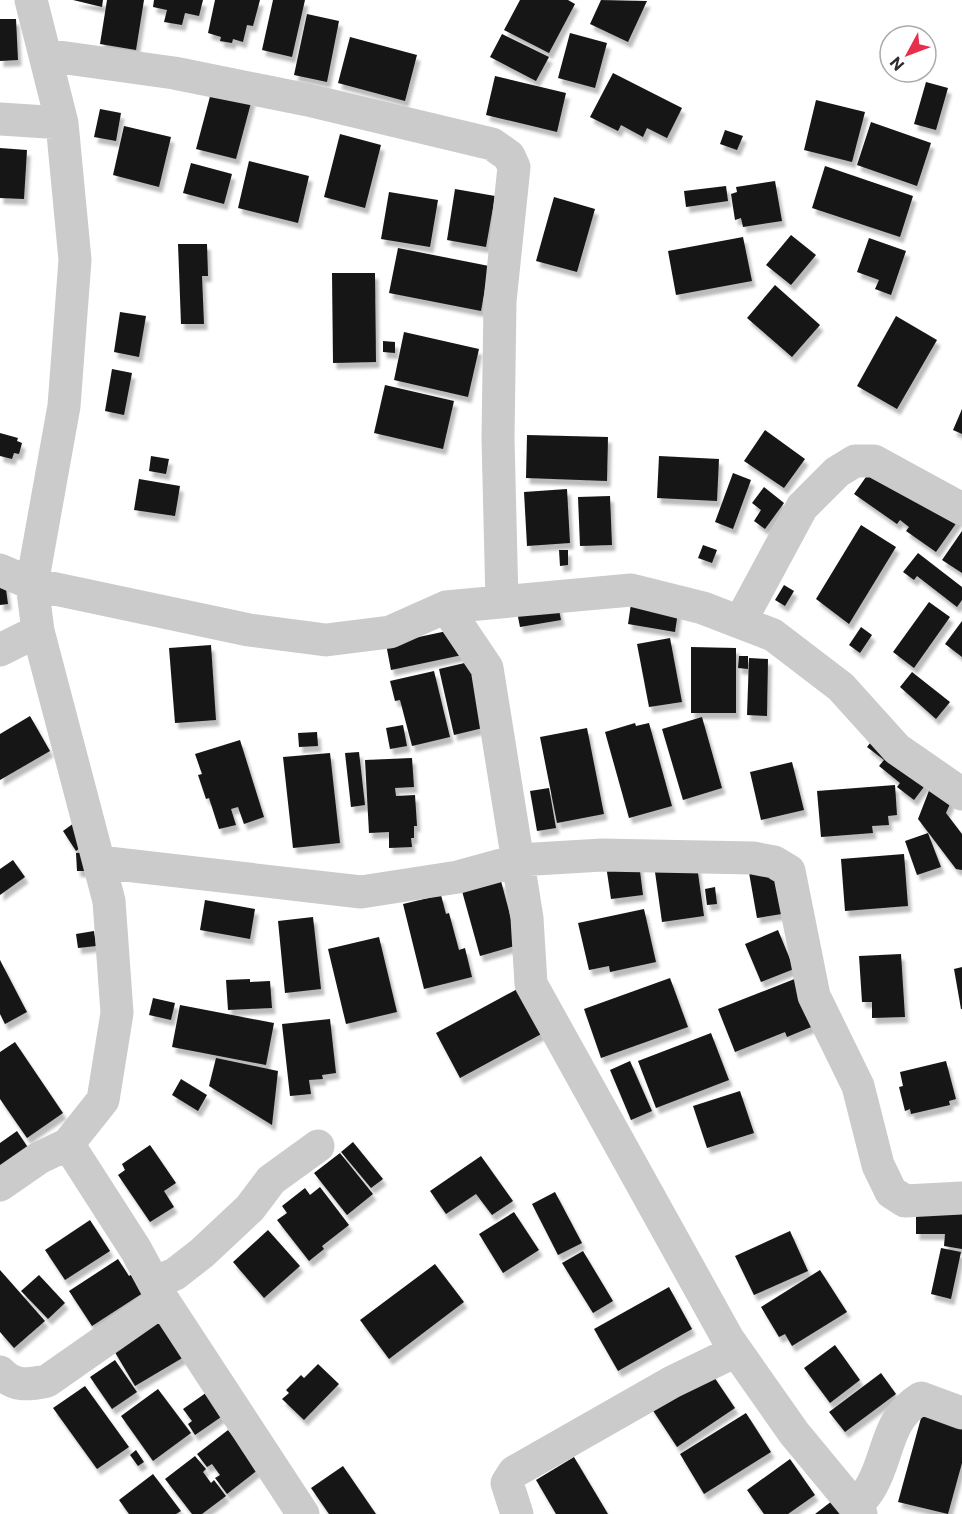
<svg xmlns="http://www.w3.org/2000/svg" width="962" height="1514" viewBox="0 0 962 1514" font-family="Commissioner,sans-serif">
<defs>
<filter id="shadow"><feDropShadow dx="3.5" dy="6" stdDeviation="1.5" flood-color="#0004"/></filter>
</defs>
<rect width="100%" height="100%" fill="#fff"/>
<path fill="#151515" filter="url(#shadow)" d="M73,0H103L102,7Z
M107,0H144L136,50L100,44Z
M154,0H203L199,16L185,13L182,25L164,22L167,10L153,7Z
M215,0H260L253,26L247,25L243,42L233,39L232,43L220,41L221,37L208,33Z
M273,0H305L292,57L262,50Z
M520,0H568L575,4L549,53L504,30Z
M601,0L647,1L628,42L590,24Z
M307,14L339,21L327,82L294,75Z
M0,19H16L18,60L0,61Z
M570,33L607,43L595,88L558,78Z
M502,34L549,57L536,81L490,57Z
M350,37L417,55L405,101L338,83Z
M613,73L682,108L667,138L647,128L643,137L621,125L618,131L590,117Z
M495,76L566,93L557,132L486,115Z
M926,82L948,88L936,130L914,124Z
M212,89L252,99L236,159L196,149Z
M816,100L865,112L852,162L804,150Z
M100,109L121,113L116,141L94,137Z
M871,122L931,143L917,186L857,165Z
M124,126L171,137L159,187L113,175Z
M725,130L743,136L737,150L720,144Z
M340,134L381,145L365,208L324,197Z
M0,148L27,150L24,199L0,198Z
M249,161L309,176L298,223L238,208Z
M191,163L232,174L224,204L183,193Z
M825,166L913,196L900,237L812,208Z
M775,181L782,221L743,227L741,218L735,220L731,194L737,192L736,187Z
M726,186L728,201L686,207L684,191Z
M455,189L495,196L486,247L447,240Z
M389,192L438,200L430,247L381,239Z
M554,197L595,209L577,272L536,261Z
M791,235L816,255L791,285L766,265Z
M743,237L752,281L676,295L668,251Z
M869,238L906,251L891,295L875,289L879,280L857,272Z
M178,244H207L208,276H202L204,324H181Z
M398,248L489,266L481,311L389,293Z
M332,273H375L376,362L333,363Z
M775,285L820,325L792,357L747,318Z
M120,312L146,316L139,357L114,352Z
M896,316L937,340L897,409L857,386Z
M404,332L479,349L468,397L394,380Z
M383,341L395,342V353L383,352Z
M112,369L132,373L124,415L105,411Z
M385,385L454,401L443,449L374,433Z
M962,409V434L953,430Z
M765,430L805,459L784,488L744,461Z
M0,433L18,438L17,441L22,443L19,454L14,453L12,459L0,456Z
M527,435L608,437L607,481L526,478Z
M151,456L169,459L166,474L149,471Z
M659,456L719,459L717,501L657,498Z
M880,457L962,515L936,552L906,531L909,527L900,520L897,524L854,494Z
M733,473L751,480L733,529L715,522Z
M139,479L180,486L175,516L134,510Z
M764,487L784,503L765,529L754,521L761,510L752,503Z
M567,489L570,543L527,546L524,492Z
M610,496L612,545L580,546L578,497Z
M861,525L896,547L849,624L816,599Z
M962,531V573L942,560Z
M703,545L717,550L712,563L698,558Z
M559,550H568V565L560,566Z
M918,553L962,587V600L957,607L917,576L914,580L903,572Z
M4,575L8,604L0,605V576Z
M784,585L794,591L785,606L775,600Z
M929,602L950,617L914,668L893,652Z
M631,604L678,612L675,632L628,624Z
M558,605L561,620L520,627L517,612Z
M962,621V657L945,644Z
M861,627L872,635L860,653L849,645Z
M461,628L467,654L391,670L386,644Z
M670,638L682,702L649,707L637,644Z
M211,645L216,720L175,723L169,648Z
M691,647L736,648V713H691Z
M739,656H748V669L738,668Z
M749,658L768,659L767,716L747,715Z
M473,661L487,727L454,735L439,669Z
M434,671L450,737L412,746L400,700L395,701L390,681Z
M912,672L950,702L936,719L900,687Z
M30,716L50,751L0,780V734Z
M702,717L722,788L683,800L662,729Z
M635,723L636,726L649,723L672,806L629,818L605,732Z
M403,725L407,746L390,749L386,728Z
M587,728L604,814L557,823L540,737Z
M881,729L936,771L914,800L897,787L900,783L879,766L884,760L867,747Z
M317,732L318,746L299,747L298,733Z
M240,740L264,817L244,824L238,807L231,809L236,825L219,829L209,798L206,799L198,775L202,774L195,754Z
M359,752L365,805L351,807L345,753Z
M330,753L340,843L293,848L283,757Z
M412,758L414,787L395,788L396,796L415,795L417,826H414V838H411L412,847L389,848V832L369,833L365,760Z
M792,762L804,810L761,820L750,772Z
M895,785L897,815L888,816L889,825L872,826L873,833L821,837L817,791Z
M549,788L556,828L537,831L530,791Z
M930,788L953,797L946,813L962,834V870L956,869L918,819Z
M74,823L88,842L76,851L63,831Z
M928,833L941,867L917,875L905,841Z
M636,840L643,895L611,899L603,845Z
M89,852L90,871H77L76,853Z
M904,854L908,906L845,911L841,859Z
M13,860L25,877L0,895V869Z
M785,861L794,912L757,918L748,867Z
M697,866L704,916L662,922L655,872Z
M501,881L518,945L480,956L462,891Z
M715,887L717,904L707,905L705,889Z
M441,895L446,914L449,913L459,950L465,948L472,977L424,989L403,904Z
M205,900L255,909L250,939L200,930Z
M644,909L656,962L610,972L609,966L589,970L578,923Z
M313,917L321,989L285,993L278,921Z
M778,930L794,969L761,982L745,944Z
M94,931L96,946L78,948L76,934Z
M379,937L397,1012L346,1024L328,949Z
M901,954L905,1017L872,1018V1002H862L859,956Z
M0,960L27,1012L5,1024L0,1014Z
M962,967V1009H961L954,969Z
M670,978L688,1027L601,1058L584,1009Z
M797,978L816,1025L787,1037L785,1032L735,1052L718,1009Z
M250,979V982L270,981L272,1008L228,1010L226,980Z
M521,987L545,1032L460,1078L436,1033Z
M153,998L175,1003L171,1020L149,1015Z
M180,1005L274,1023L266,1065L172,1047Z
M330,1019L336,1073L322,1075L323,1079L309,1080L311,1094L290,1096L282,1024Z
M711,1033L729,1080L656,1108L638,1061Z
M15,1042L63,1113L27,1138L0,1099V1052Z
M216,1058L278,1071L272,1125L209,1086Z
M630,1061L652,1111L631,1120L610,1070Z
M946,1061L956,1099L949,1101L950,1105L911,1114L910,1109L905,1111L899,1087L903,1086L900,1072Z
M181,1079L207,1095L198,1111L172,1095Z
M740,1091L754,1133L707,1148L693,1106Z
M17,1131L29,1149L0,1170V1143Z
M353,1142L383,1179L371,1188L341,1152Z
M150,1145L176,1183L164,1191L174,1207L150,1222L118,1175L125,1170L122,1164Z
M340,1153L373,1194L347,1215L314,1173Z
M481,1156L513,1201L492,1215L476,1194L446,1214L430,1191Z
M320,1187L349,1225L322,1246L324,1249L309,1261L277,1220L287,1213L282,1206L305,1188L310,1195Z
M555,1192L582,1243L558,1255L532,1204Z
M962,1198V1249L944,1246L945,1234H916V1199Z
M514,1212L539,1250L503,1273L479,1234Z
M90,1220L110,1251L65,1280L45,1250Z
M268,1230L300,1266L264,1298L233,1262Z
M790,1231L808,1271L754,1295L735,1256Z
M941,1248L961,1252L951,1299L931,1294Z
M583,1251L613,1301L593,1313L562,1263Z
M118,1259L129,1276L134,1273L146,1291L92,1326L69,1291Z
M435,1264L464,1302L389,1359L360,1320Z
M0,1270L45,1321L14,1348L0,1332Z
M820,1270L847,1312L792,1346L785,1334L779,1337L761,1307Z
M39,1275L65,1303L48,1319L21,1291Z
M669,1287L692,1329L618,1371L594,1329Z
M163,1320L184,1357L135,1386L113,1349Z
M835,1345L860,1380L830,1403L804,1368Z
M115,1360L137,1392L112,1409L90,1377Z
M318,1364L339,1384L304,1420L282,1399L289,1393L286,1390L301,1375L304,1378Z
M708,1368L735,1408L677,1447L650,1406Z
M881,1373L896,1394L845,1432L829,1412Z
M220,1383L237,1406L195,1435L188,1424L192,1421L183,1409Z
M85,1386L129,1447L97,1469L53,1408Z
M158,1389L191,1433L153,1461L121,1416Z
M924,1407L962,1417V1463L948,1514L898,1502Z
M746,1413L771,1452L704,1494L680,1454Z
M228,1430L259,1469L227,1494L215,1478L220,1475L212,1464L207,1467L197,1454Z
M136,1450L144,1462L138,1466L130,1455Z
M195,1456L206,1469L203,1472L211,1483L214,1480L226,1496L202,1514H192L165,1479Z
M574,1457L608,1514H556L536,1480Z
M790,1459L815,1495L788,1514H764L747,1490Z
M343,1466L376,1514H329L311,1488Z
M153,1474L181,1511L176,1514H129L119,1500Z
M832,1501L842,1514H815Z"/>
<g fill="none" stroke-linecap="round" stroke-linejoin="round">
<path stroke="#cbcbcb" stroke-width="33" d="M45,55L174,73L308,100L492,144L509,156L514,167L500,301L498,438L502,602
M0,119L62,123
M0,570L32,584L249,630L326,640L390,632L446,607L631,590L703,608L773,635L841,687L897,749L962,794
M446,607L487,668L527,918L531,984L728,1339L794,1433L861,1514
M740,622L802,507L837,472L855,461H874L962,509
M0,650L38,631
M99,862L361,892L458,877L519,860L602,855L753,858L774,862L789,871L814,996L858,1086L878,1165L891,1192L905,1201L962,1198
M68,1144L136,1250L163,1300L303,1514
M0,1185L39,1158L68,1144L103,1100L117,1013L109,901L38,631L32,584L64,406L75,260L62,123L31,0
M154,1283L175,1274L202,1253L250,1208L271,1180L318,1146
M0,1372C14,1387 28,1385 47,1381L163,1300
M856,1508C861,1500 868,1493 872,1485C890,1452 886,1420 921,1398L962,1413
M517,1514L507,1483L514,1472L672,1382L736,1351"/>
</g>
<g transform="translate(908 54) rotate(229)"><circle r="28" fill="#ffffff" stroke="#ababab" stroke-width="1.5"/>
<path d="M0-4.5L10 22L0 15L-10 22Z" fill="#e72f4b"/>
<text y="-9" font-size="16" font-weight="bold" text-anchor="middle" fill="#2e2e2e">N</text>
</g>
</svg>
